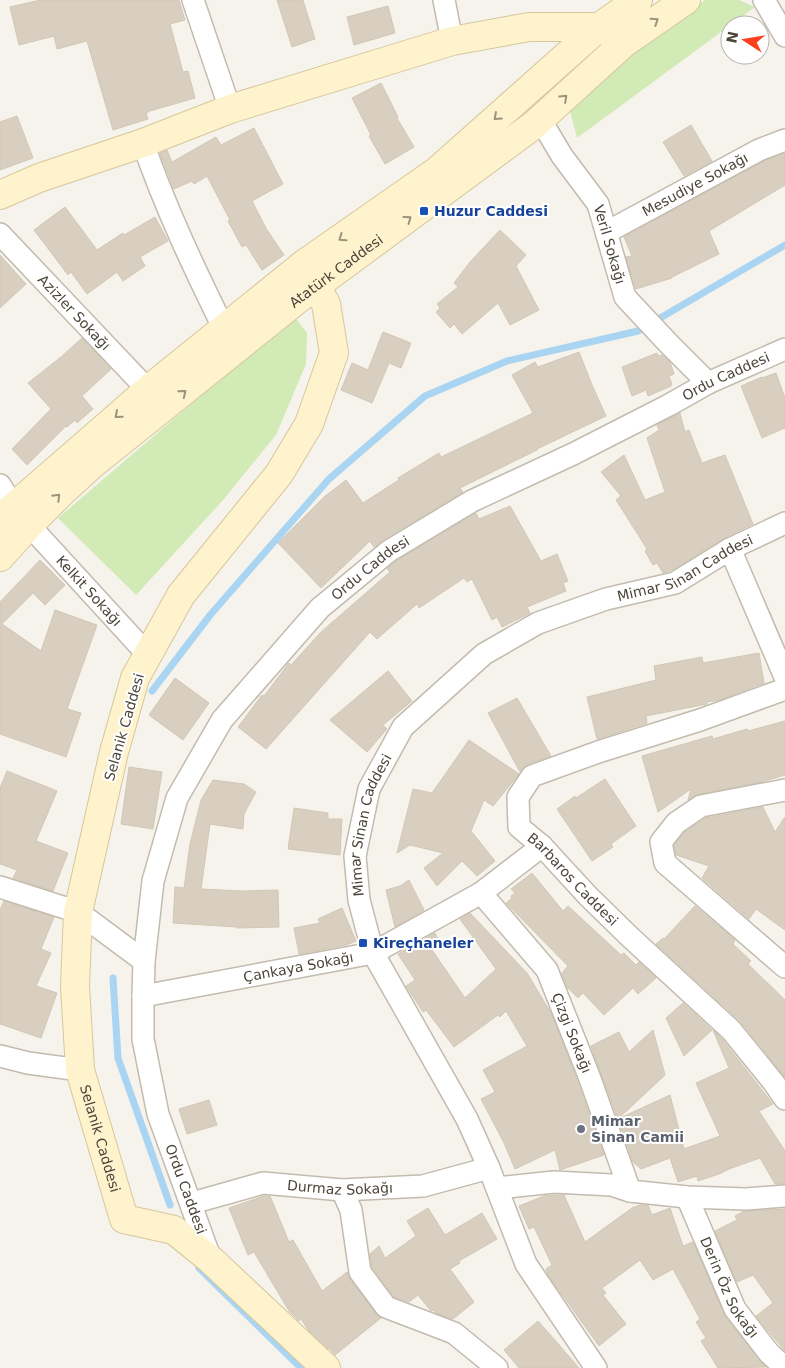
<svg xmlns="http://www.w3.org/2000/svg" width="785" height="1368" viewBox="0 0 785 1368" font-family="'DejaVu Sans',sans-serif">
<rect width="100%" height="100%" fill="#f6f3ec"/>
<path fill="#d2eab5" d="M705,0H739L755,7L577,138L568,103L627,49Z
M294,316L307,333L306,364L276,435L224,499L136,595L58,518Z"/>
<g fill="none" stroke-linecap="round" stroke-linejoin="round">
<path stroke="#a9d4f2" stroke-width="7" d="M152,691L211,614L329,479L425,396L507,361L638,331L785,245
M113,978L118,1058L170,1205
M199,1268L301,1368"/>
</g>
<path fill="#d8cfc1" stroke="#d3c7b4" d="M40,0H179L185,20L170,24L183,72L188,71L195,98L150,111L146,113L148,119L113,130L87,41L57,49L54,36L19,45L10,7Z
M277,0H303L315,39L292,47Z
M388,6L395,33L354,45L347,17Z
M381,83L398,117L397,118L414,147L385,164L369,136L371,135L352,98Z
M17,116L33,158L0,170V122Z
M691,125L712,161L684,176L663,142Z
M254,128L283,184L252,201L267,230L284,255L262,270L246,245L242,247L228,221L230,220L207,176L194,184L192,181L174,189L160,153L167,150L172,162L216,137L221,145Z
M785,153V185L709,231L719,254L672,277V278L636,289L626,257L632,256L624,237L764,161Z
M65,207L97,250L123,233L124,235L155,217L168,241L140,257L145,266L123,281L117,272L87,294L71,272L68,275L34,230Z
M500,230L526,255L516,266L539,310L510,325L498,303L462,334L454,324L450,328L436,312L440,308L437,304L458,287L454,283L470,262Z
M0,255L26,284L0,308Z
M383,332L411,343L401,368L389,363L372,403L341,390L352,363L368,370Z
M82,338L111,369L82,396L93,409L77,423L75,420L67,427L66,426L27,465L12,449L51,409L28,383L61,357Z
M579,352L592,385L606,416L537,449V450L460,488L463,492L383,540L374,547L370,541L321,588L278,543L324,497L346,480L363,503L399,480L398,478L439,453L441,457L533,413L512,375L535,362L538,367Z
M657,353L658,356L662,355L670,362L674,374L669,376L672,384L671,386L648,396L646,390L632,396L622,367Z
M776,373L785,398V428L762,438L741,386L762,377V378Z
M680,413L685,432L689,430L702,463L725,455L753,524L724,538L674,569L663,573L657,563L653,565L645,551L647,549L616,500L621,496L601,472L624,455L645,500L665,492L647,438L659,430L657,425Z
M510,506L541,561L557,554L568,581L563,583L566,591L527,607L530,613L502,627L497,617L492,620L472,579L467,582L464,578L419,608L417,604L377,639L370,632L266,749L238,727L262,695L264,696L289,663L291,665L321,632L390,572L387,569L396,561L476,513L479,519Z
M40,560L65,585L45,605L33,593L2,624L41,651L55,610L97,625L67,709L81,713L66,757L0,734V602Z
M759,653L764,683L719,700L707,702V704L646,716L647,723L597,739L587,697L656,680L654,666L702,657L703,663Z
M388,671L412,701L383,725L387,729L367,752L330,720Z
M175,678L209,703L183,740L149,715Z
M517,698L551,756L528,764L520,772L488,713Z
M785,721V775L761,782L699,794L688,800L691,789L658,812L642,756L712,736L713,739L747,729L748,731Z
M469,740L519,774L493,806L484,800L471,831L495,861L477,876L462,861L437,886L424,868L443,853L410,845L397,853L413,789L432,793Z
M129,767L162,772L153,829L121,824Z
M7,771L57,791L36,841L68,853L53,891L13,878L17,870L0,864V788Z
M605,779L636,826L611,844L613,847L592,861L557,809L575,796L576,798Z
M213,780L244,784L256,792L244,814L243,829L210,824L201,889L242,891L278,890L279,927L237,928V927L173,923L175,887L184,888L190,844L201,800Z
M763,807L775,832L785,817V930L756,909L749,919L702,878L709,866L676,855L674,845L685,832L706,818Z
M294,808L328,813V819H342L340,855L288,849Z
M532,873L563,911L568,906L621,955L624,953L636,965L639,962L656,978L638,994L633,988L604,1015L583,993L578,998L567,987L562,973L568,966L506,903L512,898L511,896L515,893L511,889Z
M409,880L424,910L395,927L386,890L400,886Z
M4,901L54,917L41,949L51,953L36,986L57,993L41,1038L0,1024V910Z
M695,906L735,940L733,944L751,961L748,964L785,1000V1077L740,1021L656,944L663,938L664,939Z
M342,908L356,941L346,945L299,954L294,928L320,923L318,919Z
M470,913L527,973L551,1013L577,1080L604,1155L560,1170L555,1150L515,1169L504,1143L481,1099L495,1092L483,1070L527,1046L506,1011L500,1017L498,1015L454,1047L426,1010L423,1012L406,986L415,980L398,954L435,933L441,945L432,950L465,998L496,969L460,919Z
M683,1003L712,1030L684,1056L666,1018Z
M653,1030L665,1075L618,1119L591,1046L619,1032L629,1052Z
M713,1030L722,1039L773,1104L759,1111L785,1151V1184H775L760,1158L729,1169L719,1174L698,1181L697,1176L678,1182L670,1158L641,1169L633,1162L618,1119L670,1095L684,1149L720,1136L696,1083L729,1068Z
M209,1100L217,1125L187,1134L179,1109Z
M554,1195H564L585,1242L632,1208L640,1205H648L652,1215L670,1208L683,1246L693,1242L725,1316L766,1367L718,1368L701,1341L706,1338L696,1322L700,1319L673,1269L653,1280L640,1260L602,1288L606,1293L603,1295L626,1324L599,1346L548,1275L546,1269L552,1265L534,1227L529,1229L519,1206L544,1196Z
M264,1196H270L289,1242L293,1240L322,1291L347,1272L350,1279L376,1314L381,1318L335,1355L329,1348L328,1349L309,1331L301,1319L299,1321L289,1311L254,1252L248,1255L229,1208Z
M428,1208L445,1235L482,1213L497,1239L459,1261L460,1263L450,1269L474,1302L453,1319L436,1313L433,1310L431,1311L418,1295L409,1302L394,1297L372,1267L370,1254L379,1246L385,1258L416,1236L407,1221Z
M785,1209V1351L756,1316L773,1303L753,1275L737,1282L715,1231L737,1220L735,1216L744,1211Z
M538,1321L554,1339L579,1368H519L504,1350Z"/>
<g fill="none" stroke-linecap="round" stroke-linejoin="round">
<g stroke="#c2bbae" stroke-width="24">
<g id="minor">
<path d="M193,0L230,109"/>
<path d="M444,0L452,41"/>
<path d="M764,0L785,36"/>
<path id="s1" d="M540,119L562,156L598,204L625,297L668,343L708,383"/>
<path d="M143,143C165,207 194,268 224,329"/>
<path id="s2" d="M607,232L759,150L785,140"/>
<path id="s3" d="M0,234L148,390"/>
<path d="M0,485L14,507"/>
<path id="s4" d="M29,525L148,655"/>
<path d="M730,549L785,677"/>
<path id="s5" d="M785,689L700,720L598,752L532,776L518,797L519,827L542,846L588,896L630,937L731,1030L774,1083L785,1099"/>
<path d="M785,790L701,806L676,823L661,842L665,863L785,967"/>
<path d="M0,887L78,912L144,961"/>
<path id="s6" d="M481,893L547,970L589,1076L630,1191"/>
<path id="s7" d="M143,996L373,953L481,893L542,846"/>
<path d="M0,1056L28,1063L80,1070"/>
<path d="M497,1188L554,1182L612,1185L630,1191L687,1197L746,1199L785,1196"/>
<path d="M342,1190L351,1210L360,1272L386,1307L454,1333L497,1368"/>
<path id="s8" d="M687,1197L735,1309L769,1353L785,1368"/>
<path id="s9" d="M192,1203L263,1183L342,1190L423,1186L489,1168"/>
<path id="s10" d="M211,1260L158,1114L143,1039V996L144,961L153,881L177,798L222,720L320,608L389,551L472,501L573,454L669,405L708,383L785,349"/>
<path id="s11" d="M596,1368L526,1264L489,1168L467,1119L373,953L359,900L355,856L369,789L403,727L484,654L538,623L606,599L675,583L730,549L785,523"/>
</g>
</g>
<g stroke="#d6c79b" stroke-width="30">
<g id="secondary">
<path d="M0,195L39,178L143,143L230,109L452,41L529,27H599L606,31"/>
<path id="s12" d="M304,264L326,304L334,353L309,424L279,474L181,595L135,678L114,752L78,912L75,986L80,1070L124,1219L174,1230L211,1260L326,1368"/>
<path d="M0,522L9,511L148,390L304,264L437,171L599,27L638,0"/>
<path id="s13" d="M0,557L29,525L62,492L95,462L298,299L534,125L624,43L686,0"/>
</g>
</g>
<use href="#minor" stroke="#fff" stroke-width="21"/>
<use href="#secondary" stroke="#fff3cd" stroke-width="28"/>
</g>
<defs><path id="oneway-chevron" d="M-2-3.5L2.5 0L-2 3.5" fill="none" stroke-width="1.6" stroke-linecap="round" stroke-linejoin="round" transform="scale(1.25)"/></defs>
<g stroke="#9c937c">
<use href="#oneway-chevron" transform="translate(655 21) rotate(-34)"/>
<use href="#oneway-chevron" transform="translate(564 98) rotate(-43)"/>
<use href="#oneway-chevron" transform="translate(497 117) rotate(138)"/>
<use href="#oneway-chevron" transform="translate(408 219) rotate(-36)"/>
<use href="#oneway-chevron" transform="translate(342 238) rotate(145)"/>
<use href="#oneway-chevron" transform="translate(183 393) rotate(-39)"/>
<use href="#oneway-chevron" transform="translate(118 415) rotate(139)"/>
<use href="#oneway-chevron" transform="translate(57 497) rotate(-45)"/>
</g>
<g fill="#1a4fb4" stroke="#fff" stroke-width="2">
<rect x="419" y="206" width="10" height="10" rx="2.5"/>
<rect x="358" y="938" width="10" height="10" rx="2.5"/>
</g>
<circle fill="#6b7280" stroke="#fff" stroke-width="2" cx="581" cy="1129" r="5"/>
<g text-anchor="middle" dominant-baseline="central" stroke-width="4" stroke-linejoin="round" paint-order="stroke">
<g font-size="14" fill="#4b4439" stroke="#fff">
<text stroke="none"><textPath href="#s2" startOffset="100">Mesudiye Sokağı</textPath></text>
<text stroke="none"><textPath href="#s1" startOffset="145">Veril Sokağı</textPath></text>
<text stroke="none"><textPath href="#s13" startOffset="442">Atatürk Caddesi</textPath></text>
<text stroke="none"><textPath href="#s3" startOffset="108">Azizler Sokağı</textPath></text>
<text stroke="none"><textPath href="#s10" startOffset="1185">Ordu Caddesi</textPath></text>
<text stroke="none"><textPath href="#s11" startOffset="1040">Mimar Sinan Caddesi</textPath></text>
<text stroke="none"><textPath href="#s10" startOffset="780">Ordu Caddesi</textPath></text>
<text stroke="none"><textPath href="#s4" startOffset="89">Kelkit Sokağı</textPath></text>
<text transform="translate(124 727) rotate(-74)">Selanik Caddesi</text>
<text stroke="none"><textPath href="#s11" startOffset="605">Mimar Sinan Caddesi</textPath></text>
<text stroke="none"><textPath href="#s5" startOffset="398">Barbaros Caddesi</textPath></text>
<text stroke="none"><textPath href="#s7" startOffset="158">Çankaya Sokağı</textPath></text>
<text stroke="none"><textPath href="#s6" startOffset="169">Çizgi Sokağı</textPath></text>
<text stroke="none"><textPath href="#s12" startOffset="950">Selanik Caddesi</textPath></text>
<text stroke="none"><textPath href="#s9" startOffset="151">Durmaz Sokağı</textPath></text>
<text transform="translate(186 1189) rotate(70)">Ordu Caddesi</text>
<text stroke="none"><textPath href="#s8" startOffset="100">Derin Öz Sokağı</textPath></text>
</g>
<g font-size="14" font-weight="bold" fill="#164399" stroke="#fff" text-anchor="start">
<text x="434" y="211">Huzur Caddesi</text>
<text x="373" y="943">Kireçhaneler</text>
</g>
<g font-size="14" font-weight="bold" fill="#5b616d" stroke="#fff" text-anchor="start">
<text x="591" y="1121">Mimar<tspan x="591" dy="16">Sinan Camii</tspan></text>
</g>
</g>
<g transform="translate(745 40) rotate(282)"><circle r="24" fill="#ffffff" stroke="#b7b4b0"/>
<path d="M0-4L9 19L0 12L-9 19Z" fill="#fc3f1d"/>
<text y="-8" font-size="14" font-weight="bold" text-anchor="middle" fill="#4b4439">N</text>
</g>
</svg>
